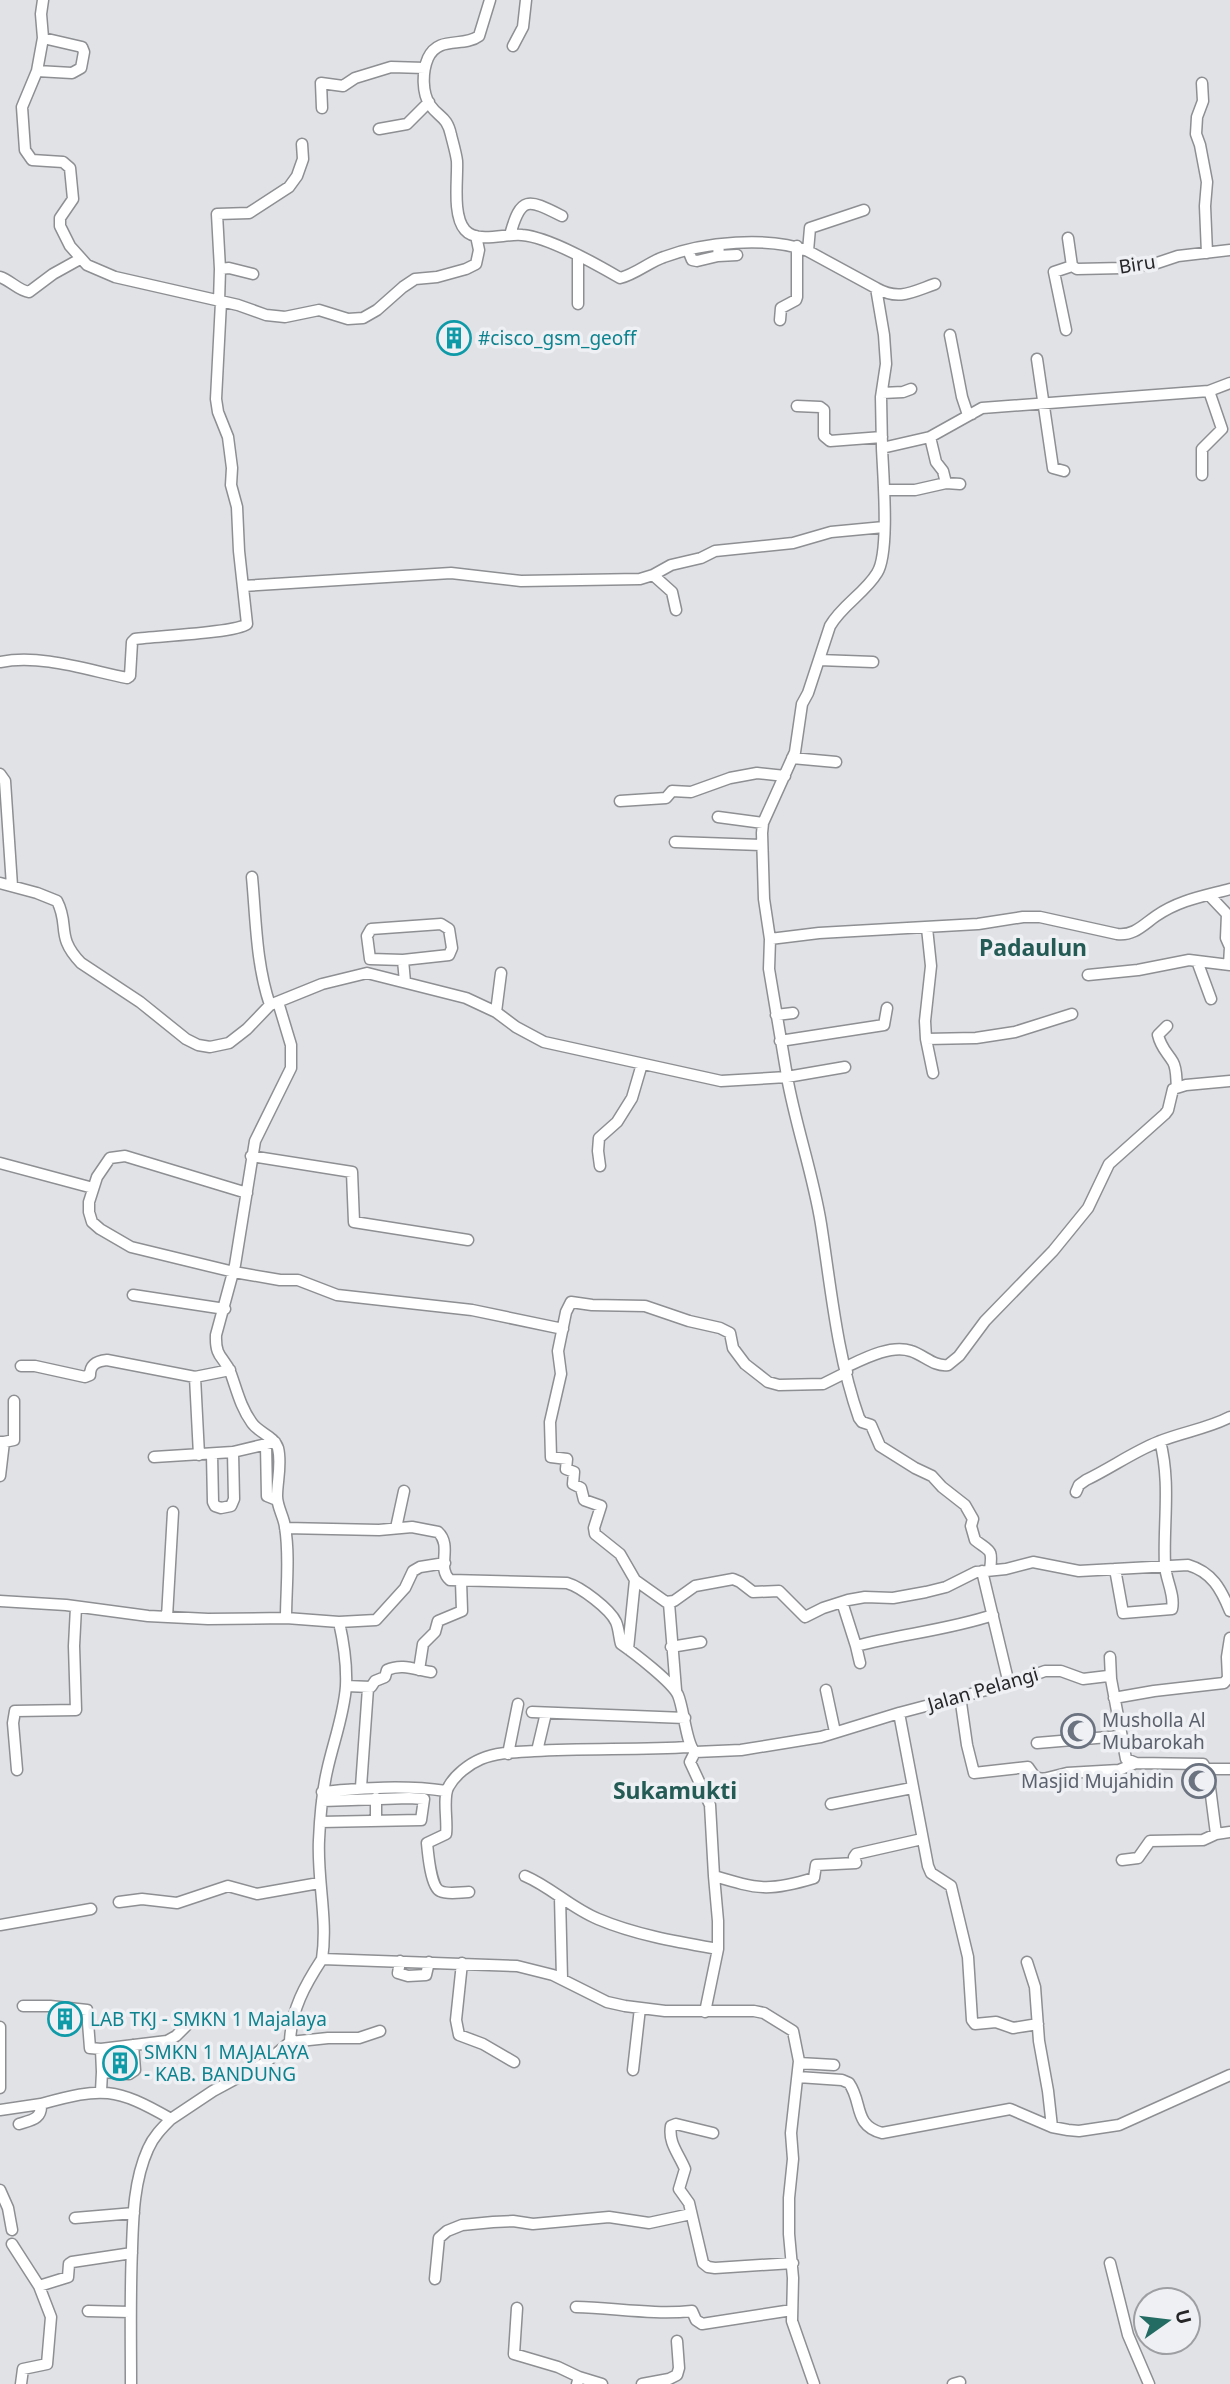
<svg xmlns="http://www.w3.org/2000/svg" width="1230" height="2384" viewBox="0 0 1230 2384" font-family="'Noto Sans',sans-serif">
<rect width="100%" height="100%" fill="#e1e2e6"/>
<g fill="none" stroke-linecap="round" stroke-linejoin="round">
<g stroke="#8d8f92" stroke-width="13">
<path id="minor" d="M43,0L41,14L43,38L37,71L22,107L25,150L32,160L63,162L70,168L73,199L60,218V226L70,246L87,265L115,277L238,305L266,315L285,317L319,310L348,319L363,318L377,310L403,287L415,279L437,277L466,269L476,264L479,250L476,236
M490,0L479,36C463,48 439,35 428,58C422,72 422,93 430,105C439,118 447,116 451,135C453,143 456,153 457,161C458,179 452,215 465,230C477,244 506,233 522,235C549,237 596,264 620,278C636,274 649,262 664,257C704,242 768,236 808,251L876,288L884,335L886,364L881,397L882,448L930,437L982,408L1209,391L1230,383
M513,46L523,27L526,0
M37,71L72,73L81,68L84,52L82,47L43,38
M1202,83L1203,101L1197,117L1196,134L1200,145L1207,182L1205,206L1207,253
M322,108L321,83L343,86L355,78L391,67L425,68
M379,129L407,124L429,102
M510,235C521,195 528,199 562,216
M1068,238L1072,266L1077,269L1123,268L1157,263L1178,256L1230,250
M688,250L692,260L697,261L718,256L719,245
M808,251L810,228L864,210
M718,256L737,255
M220,269L217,214L249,213L289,187L297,176L303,159L302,144
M0,277C10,280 19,291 29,292L53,274L80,259
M876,288C899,301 912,292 935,284
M219,302L220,269L229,268L253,274
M578,304V255
M780,320L781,308L796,300L797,297V246
M1066,330L1054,272L1072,266
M950,335L962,397L967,412L972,414
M1037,359L1053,468L1064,471
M882,393L903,392L911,389
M797,406L820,407L824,410V436L830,441L882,437
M930,437L936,462L943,471L946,483L960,484
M1202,475V449L1222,429L1209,391
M884,490H915L946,483
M653,575L672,592L676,610
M243,586L451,573L521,581L640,579L653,575L671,565L701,558L715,551L793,543L831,532L884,527
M819,660L873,662
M0,662C41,654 87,670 127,678L130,676L132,642L135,639C156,636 235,633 247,624L239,551L237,507L231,485L232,468L228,437L218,412L216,399L221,302
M792,758L836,762
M0,774L5,781L12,886
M620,801L666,798L672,791L691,792L730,778L757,773L785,776
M718,817L763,823
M675,842L761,845
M252,877C256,919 256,964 270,1005
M0,883L37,893L57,901C70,926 55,936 81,963L140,1002L186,1039L198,1045L210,1047L229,1043L247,1029L270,1005L322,984L367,973L466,998L496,1012L516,1027L544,1042L721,1081L787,1077L845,1067
M1209,895L1227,914L1226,938L1230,947L1229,965
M441,924L449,929L452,948L449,955L403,960L370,959L367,936L371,929Z
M927,928L931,966L925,1021L926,1039L933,1073
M770,939L819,933L978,924L1023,917H1040L1117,934C1134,936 1143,925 1156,916C1179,900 1204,896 1230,889
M403,960L405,982
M1197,961L1211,999
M1088,975L1138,970L1189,960L1230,965
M278,1002L291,1045V1068L255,1141L235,1265L216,1335C215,1360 225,1356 231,1374C237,1391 241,1408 252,1423C259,1433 274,1436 278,1448C282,1464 277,1481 277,1496C277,1507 284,1517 285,1527C290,1556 286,1589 286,1618L339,1622C344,1644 347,1664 346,1686C344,1715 333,1743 327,1771C322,1793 320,1817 319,1840C317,1880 328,1919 322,1959L517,1966L553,1975L607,2002L625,2006L665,2011H754L764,2013L793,2031L799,2061L791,2133L793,2159L789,2198V2234L793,2278L792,2321L814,2384
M496,1012L501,973
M776,1015L793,1013
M1167,1026L1158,1035C1161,1048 1167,1052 1173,1062C1177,1069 1176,1079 1177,1087
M926,1039L976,1038L1015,1032L1072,1014
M780,1041L884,1025L887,1008
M787,1076L769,969L770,939L764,899L762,833L763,823L795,752L802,704L808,693L830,626C842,605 865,593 877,573C890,553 883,474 882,448
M787,1077C796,1127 813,1174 821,1224C831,1288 837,1356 859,1418L862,1422L871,1425L880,1446L915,1468L932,1476L942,1487L965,1505L973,1519L971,1526L975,1540C990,1552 993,1548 990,1570
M251,1156L352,1172L354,1222L468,1240
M0,1163L93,1188
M600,1166L598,1151L599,1138L617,1122L632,1098L642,1064
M247,1193L125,1156L110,1158L97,1177L89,1202V1212L92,1222L100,1229L131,1247L234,1272L280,1280H298L337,1295L472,1310L563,1329
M133,1295L225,1309
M21,1366H35L85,1377L90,1375C90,1364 97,1361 107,1360L195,1377L230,1370
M846,1367C863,1359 891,1344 911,1351C924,1355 934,1367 948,1365L959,1356L985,1321L1053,1251L1088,1208L1109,1164L1165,1114L1168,1110L1173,1089L1186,1085L1230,1081
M847,1372L823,1384L779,1385L768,1382L745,1364L733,1348L730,1333L720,1328L689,1321L645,1306L592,1305L571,1302L566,1312L558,1351L561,1374L550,1422L551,1457L567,1459L566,1469L574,1472L573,1484L581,1488L584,1500L601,1506L594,1528L595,1534L620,1554L635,1580L666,1602L674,1601L695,1586L733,1579L740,1582L753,1592L779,1591L805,1617L823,1608L848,1600L865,1597L893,1598L926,1592L946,1587L976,1572L1006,1569L1033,1562L1079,1571L1188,1565C1212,1572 1221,1589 1230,1611
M195,1377L199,1455
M4,1442L14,1440V1401
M266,1445L267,1496L277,1500
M212,1454L213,1502L215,1506L221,1508L231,1506L234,1499L233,1452
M154,1457L233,1452L275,1442
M0,1476L4,1442H1
M1076,1492L1079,1485L1086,1480C1111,1468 1133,1452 1158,1442C1182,1432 1207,1429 1230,1417
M285,1528L379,1530L412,1527L438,1532C453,1546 436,1568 450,1580L567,1583C581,1587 610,1609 616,1622C619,1629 619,1637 621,1644C634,1653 672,1682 678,1695C684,1709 686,1744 695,1752L690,1762L710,1805L714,1876L718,1921V1949L705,2012
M396,1528L404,1491
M1115,1569L1123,1613L1172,1609C1175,1595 1166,1580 1165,1566C1163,1524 1171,1483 1160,1441
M982,1571L1009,1684
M0,1601L66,1605L148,1616L208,1619L286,1618
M842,1602L856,1646C901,1634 948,1630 993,1615
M669,1603L676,1690
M167,1617L173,1512
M339,1622L376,1620L405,1588L413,1571L420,1567L445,1563
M856,1646L860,1663
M671,1647L701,1642
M628,1649L635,1580
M1110,1657L1111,1679
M419,1670L423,1644L435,1632L438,1621L462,1611L461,1581
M346,1686L371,1687L375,1681L385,1677L387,1670C402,1663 416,1670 431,1672
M826,1690L835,1732
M960,1696L967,1745L974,1773L1028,1767L1035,1777L1043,1779L1067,1773L1119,1770L1136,1763
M1114,1698L1154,1691L1224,1683L1228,1678L1227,1657L1230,1638
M532,1712L685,1718
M899,1713L928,1866L931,1873L951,1886L968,1957L972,2020L975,2024L996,2022L1013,2028L1038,2024
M1037,1743L1120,1736
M537,1751L546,1713
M695,1752L741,1750L821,1737L899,1713L1009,1684L1045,1671H1061L1083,1679L1108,1676L1111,1679L1126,1759L1136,1763L1203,1764L1208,1772L1216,1834L1230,1832
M508,1754L518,1704
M1207,1769H1230
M17,1770L13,1723L15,1711L76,1710L74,1646L76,1607
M361,1787L368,1688
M322,1792C364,1788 404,1785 446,1791
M831,1804L912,1788
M376,1820V1798
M320,1822L421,1820L424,1799L409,1798L322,1801
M1122,1860L1138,1858L1150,1841L1203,1840L1216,1834
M525,1876C551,1887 571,1908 598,1919C636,1935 678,1942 718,1949
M714,1876C758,1889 768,1892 814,1878L816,1865L856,1863L854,1857L856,1854L922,1839
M469,1892C461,1892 448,1895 440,1891C431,1887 428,1854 427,1843L446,1834C448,1821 442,1796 449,1786C455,1775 469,1764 481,1759C497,1752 518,1752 534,1751C586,1748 638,1750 690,1747
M560,1897L562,1979
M119,1902L142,1899L177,1903L228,1886L257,1894L319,1883
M0,1925L91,1909
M400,1961L398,1973L408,1976L426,1975L429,1962
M1027,1962L1035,1987L1039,2041L1048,2091L1052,2127
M462,1963L456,2020L459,2035L483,2044L514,2062
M23,2006H50L87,2010L90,2048L101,2049
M0,2027V2088
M290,2042L328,2038H359L380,2031
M799,2063L834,2065
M633,2070L640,2008
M102,2072L101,2049L167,2041L176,2036L187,2025
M798,2077L842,2080L849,2083C863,2103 853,2125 882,2133L1010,2109L1052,2127L1068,2130L1079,2131L1119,2125L1230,2075
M101,2091L102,2072L129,2074L135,2070L133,2045
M0,2110L41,2104
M19,2124C32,2120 42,2119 41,2104C103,2087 115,2087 171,2119L213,2091L265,2063L290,2042C291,2010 305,1985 322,1959
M713,2133L676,2124L671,2126C668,2143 679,2154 685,2169L679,2189L689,2203L703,2263L708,2267L715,2268L793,2263
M0,2190L8,2208L12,2230
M75,2218L134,2213
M12,2244L39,2286
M1110,2263L1128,2335L1149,2384
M435,2279L439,2238L447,2231L462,2225L493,2222L513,2221L533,2224L609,2217L649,2223L691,2214
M576,2307C615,2308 653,2315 692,2311L696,2320L702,2324L792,2310
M517,2308L514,2354L558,2367L579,2377
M88,2311L130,2312
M21,2384L23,2369L47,2364L51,2317L39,2286L68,2277L69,2264L72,2262L132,2253
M131,2384C131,2339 130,2294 132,2249C133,2216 134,2180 148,2149C153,2137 162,2128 171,2119
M577,2384L579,2377L602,2384
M642,2384L669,2379L677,2375L679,2368L677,2341
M953,2384L960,2382"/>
</g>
<use href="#minor" stroke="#fff" stroke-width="10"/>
</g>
<defs>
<g id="building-ring" transform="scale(1.75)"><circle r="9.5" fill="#eef0f4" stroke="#0f9aa8" stroke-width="1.5"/><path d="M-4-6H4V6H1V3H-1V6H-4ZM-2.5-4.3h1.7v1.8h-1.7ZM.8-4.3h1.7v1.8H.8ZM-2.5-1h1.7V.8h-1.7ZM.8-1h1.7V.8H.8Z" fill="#0f9aa8"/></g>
<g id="mosque-ring" transform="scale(1.75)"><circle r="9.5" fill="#eef0f4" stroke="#6b7280" stroke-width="1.5"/><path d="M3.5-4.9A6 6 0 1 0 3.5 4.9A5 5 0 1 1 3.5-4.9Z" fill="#6b7280"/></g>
</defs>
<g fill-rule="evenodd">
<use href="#building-ring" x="454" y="338"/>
<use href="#mosque-ring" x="1078" y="1731"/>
<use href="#mosque-ring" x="1199" y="1781"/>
<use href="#building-ring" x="65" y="2019"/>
<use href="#building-ring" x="120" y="2063"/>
</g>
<g text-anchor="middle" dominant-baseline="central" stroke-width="7" stroke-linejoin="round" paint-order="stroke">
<g font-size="19" fill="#262628" stroke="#eef0f4">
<text transform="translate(1137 264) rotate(-9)">Biru</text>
<text transform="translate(983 1689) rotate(-16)">Jalan Pelangi</text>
</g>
<g font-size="19" fill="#0d838f" stroke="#eef0f4" text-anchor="start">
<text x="478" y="338">#cisco_gsm_geoff</text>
<text x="90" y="2019">LAB TKJ - SMKN 1 Majalaya</text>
<text x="144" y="2052">SMKN 1 MAJALAYA<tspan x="144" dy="22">- KAB. BANDUNG</tspan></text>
</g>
<g font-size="19" fill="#5b616d" stroke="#eef0f4" text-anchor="start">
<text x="1102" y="1720">Musholla Al<tspan x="1102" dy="22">Mubarokah</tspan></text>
<text x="1174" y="1781" text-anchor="end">Masjid Mujahidin</text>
</g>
<g font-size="23" font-weight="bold" fill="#245c55" stroke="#eef0f4">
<text x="1033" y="947">Padaulun</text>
<text x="675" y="1790">Sukamukti</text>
</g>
</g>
<g transform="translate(1167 2321) rotate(76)"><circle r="33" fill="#eef0f4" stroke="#9e9fa2" stroke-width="2"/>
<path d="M0-5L12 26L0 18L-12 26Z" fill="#236c63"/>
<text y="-10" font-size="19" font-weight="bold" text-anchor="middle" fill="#262628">U</text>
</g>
</svg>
